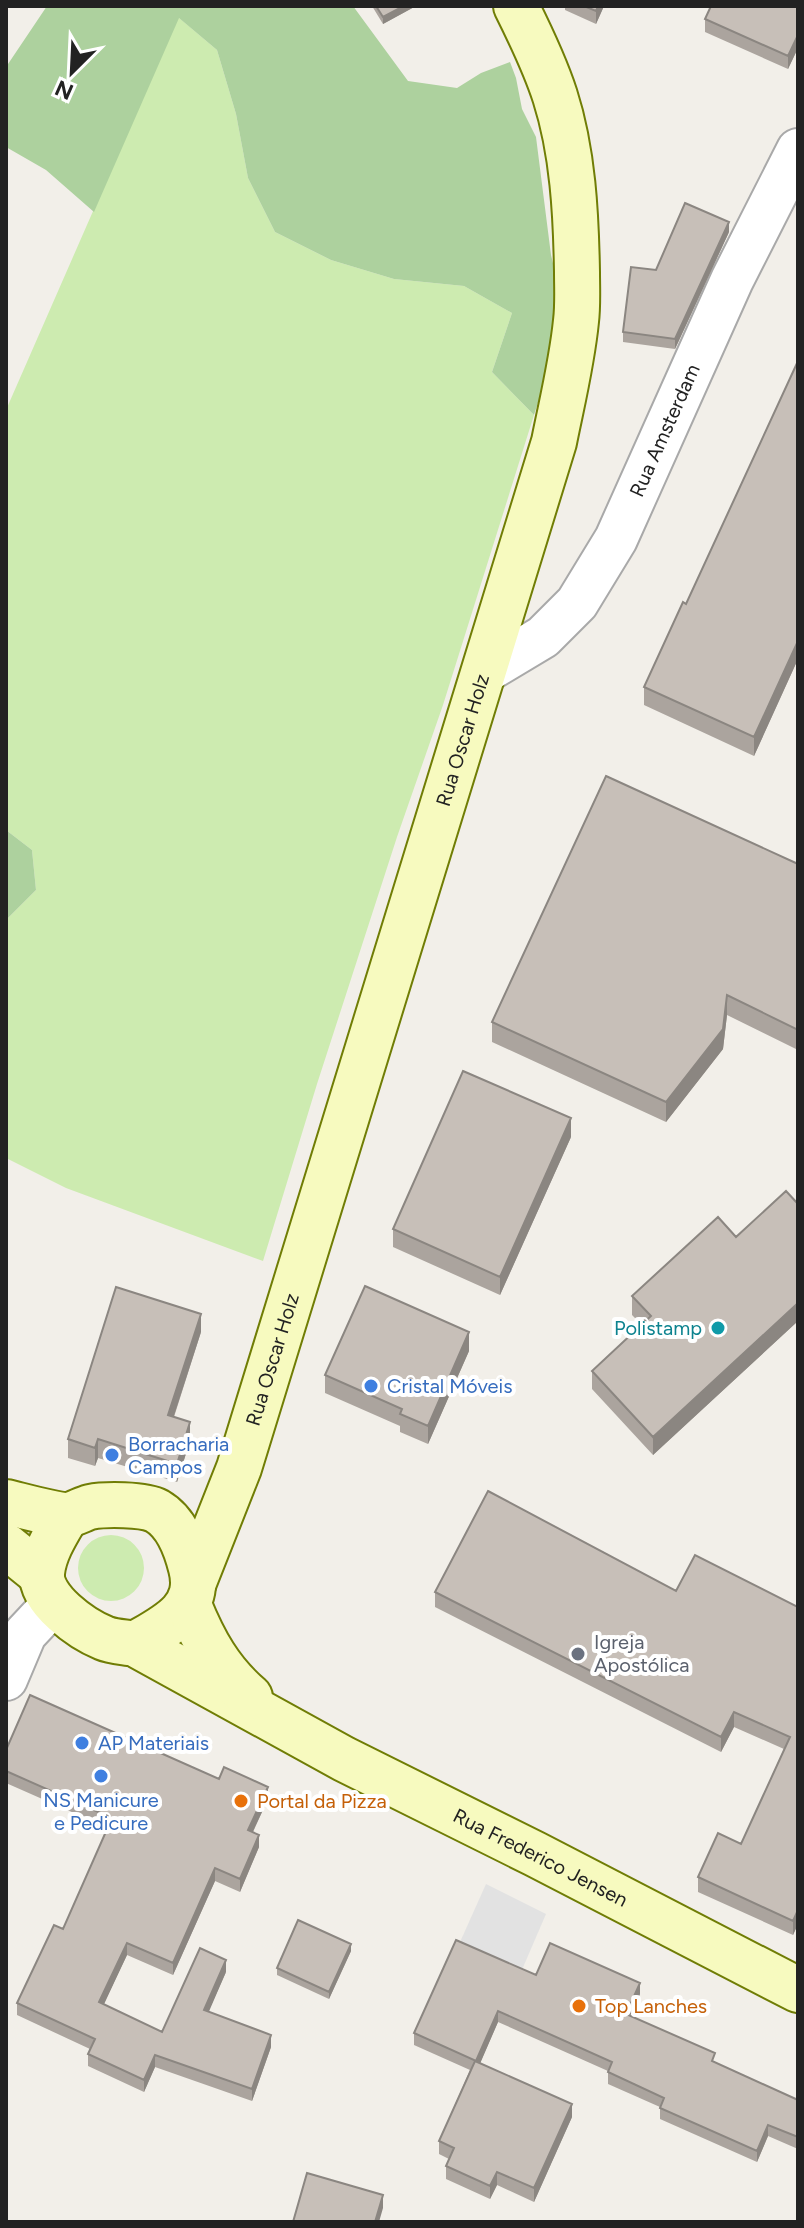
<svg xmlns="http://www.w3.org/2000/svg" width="804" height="2228" viewBox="0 0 804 2228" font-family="Figtree,sans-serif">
<rect width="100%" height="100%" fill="#f2efe9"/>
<path fill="#cdebb0" d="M178,17L217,50L236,114L248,178L275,232L331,260L394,279L464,286L512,313L492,372L534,415L443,705L397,837L317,1084L263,1261L66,1188L6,1158V920L36,890L32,850L6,830V410Z
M78 1568a33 33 0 1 1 66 0a33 33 0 1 1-66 0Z"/>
<path fill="#add19e" d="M47,6H353L408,81L457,88L481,73L510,62L516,78L522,109L536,137L551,255L559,288L545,381L534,415L492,372L512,313L464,286L394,279L331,260L275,232L248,178L236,114L217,50L179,18L94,212L46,170L6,147V67Z
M6,830L32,850L36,890L6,920Z"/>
<path fill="#e2e2e2" d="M486,1884L546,1914L518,1979L456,1951Z"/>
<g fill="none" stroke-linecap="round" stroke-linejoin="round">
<g stroke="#a9a9a9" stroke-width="46">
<g id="street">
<path id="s1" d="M483,673L543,637L577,603L616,539L732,280L798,150"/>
<path d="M6,1679L25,1634L54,1603"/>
</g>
</g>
<g stroke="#707d05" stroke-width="48">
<g id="secondary">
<path d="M6,1502C19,1505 55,1515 66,1515C74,1515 82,1509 90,1507C105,1504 144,1504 157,1511C176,1522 186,1548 191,1568C202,1610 166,1626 135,1644"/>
<path id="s2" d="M67,1515C57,1532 44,1552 42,1573C40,1600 82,1629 104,1638C113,1642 125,1642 135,1644L344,1759L535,1854L798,1990"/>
<path d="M6,1546L42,1575"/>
<path id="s3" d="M194,1582L239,1468L554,442C562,402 572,362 576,321C578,305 577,288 577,272C576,214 573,152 555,96C545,65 531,36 516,6"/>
<path d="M189,1605C204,1642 220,1671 250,1697"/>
</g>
</g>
<use href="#street" stroke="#fff" stroke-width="42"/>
<use href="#secondary" stroke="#f7fabf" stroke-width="44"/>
</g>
<path fill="#aba49e" d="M372,6H416L383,24Z
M565,6H604L596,24L565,10Z
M798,6V48L788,69L705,32V19Z
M729,232L675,349L623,342V332L656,270Z
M798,361V659L754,756L644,705V687L686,604Z
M798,864V1050L727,1015L723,1049L666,1122L492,1042V1022Z
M571,1137L500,1295L393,1247V1229Z
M798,1204V1321L653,1455L592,1389V1371L642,1325L632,1315V1296L736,1237Z
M201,1332L174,1417L190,1441L177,1482L98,1458L95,1466L68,1458V1439Z
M469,1351L428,1444L400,1432V1426L325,1393V1375Z
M676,1591L798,1607V1924L793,1935L698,1892V1877L741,1844L784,1749L734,1727L721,1752L435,1607V1592Z
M6,1750L219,1779L268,1799L253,1832L259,1847L240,1892L215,1881L173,1975L127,1955L103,2005L162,2032L226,1972L208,2012L271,2047L252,2101L155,2067L144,2092L88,2066V2054L90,2049L17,2015V2003L63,1929L108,1828L6,1783Z
M351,1951L329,1999L277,1975V1968Z
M536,1975L640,1994L630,2015L715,2063L798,2100V2149L768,2136L757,2162L660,2119V2107L608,2084V2071L498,2022L480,2063L572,2117L534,2202L497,2185L490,2199L446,2179V2166L449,2159L439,2154V2141L470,2070L414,2045V2033Z"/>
<path fill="#8b8681" d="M404,6H416L383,24V17Z
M598,6H604L596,24V11Z
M798,35V48L788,69V56Z
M729,222V232L675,349V339Z
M798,641V659L754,756V737Z
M727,995V1015L723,1049L666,1122V1102Z
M571,1118V1137L500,1295V1277Z
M798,1303V1321L653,1455V1437Z
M201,1314V1332L168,1434V1415Z
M469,1332V1351L428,1444V1426Z
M190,1422V1441L177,1482V1464Z
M98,1439V1458L95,1466V1448Z
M734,1712V1727L721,1752V1737Z
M268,1787V1799L248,1842V1830Z
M259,1835V1847L240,1892V1879Z
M215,1868V1881L173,1975V1963Z
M798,1910V1924L793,1935V1921Z
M127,1943V1955L99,2015V2002Z
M351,1944V1951L329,1999V1992Z
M226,1960V1972L204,2023V2010Z
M640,1983V1994L626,2025V2014Z
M498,2011V2022L476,2073V2061Z
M271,2035V2047L252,2101V2089Z
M155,2055V2067L144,2092V2080Z
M572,2104V2117L534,2202V2188Z
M768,2125V2136L757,2162V2151Z
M497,2172V2185L490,2199V2186Z
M383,2195V2208L379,2222H375Z"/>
<path fill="#c7bfb8" stroke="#8b8681" stroke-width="2" d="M376,6H404L383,17Z
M584,6H598L596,11Z
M711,6H798V35L788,56L705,19Z
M685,203L729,222L675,339L623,332L631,267L656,270Z
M798,361V641L754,737L644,687L683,602L686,604Z
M606,776L798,864V1030L727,995L723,1029L666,1102L492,1022Z
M463,1071L571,1118L500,1277L393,1229Z
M786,1191L798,1204V1303L653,1437L592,1371L651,1316L632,1296L718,1217L736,1237Z
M365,1286L469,1332L428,1426L400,1414L402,1409L325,1375Z
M116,1287L201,1314L168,1415L190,1422L177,1464L98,1439L95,1448L68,1439Z
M488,1491L676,1591L695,1555L798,1607V1910L793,1921L698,1877L718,1833L741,1844L790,1737L734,1712L721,1737L435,1592Z
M30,1695L219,1779L224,1767L268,1787L248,1830L259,1835L240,1879L215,1868L173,1963L127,1943L99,2002L162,2032L200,1948L226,1960L204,2010L271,2035L252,2089L155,2055L144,2080L88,2054L95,2039L17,2003L54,1925L63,1929L112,1818L6,1771V1750Z
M298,1920L351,1944L329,1992L277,1968Z
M456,1940L536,1975L550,1943L640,1983L626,2014L715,2053L712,2061L798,2100V2137L768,2125L757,2151L660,2108L664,2098L608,2072L612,2062L498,2011L476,2061L414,2033Z
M475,2061L572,2104L534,2188L497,2172L490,2186L446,2166L454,2148L439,2141Z
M307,2173L383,2195L375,2222H293Z"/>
<circle fill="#0f9aa8" stroke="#fff" stroke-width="3" cx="718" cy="1328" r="8"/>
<g fill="#3f7fe0" stroke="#fff" stroke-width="3">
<circle cx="371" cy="1386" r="8"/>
<circle cx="112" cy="1455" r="8"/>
<circle cx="82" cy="1743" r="8"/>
<circle cx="101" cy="1776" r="8"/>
</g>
<circle fill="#6b7280" stroke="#fff" stroke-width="3" cx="578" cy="1654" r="8"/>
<g fill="#e8710a" stroke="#fff" stroke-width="3">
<circle cx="241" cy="1801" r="8"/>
<circle cx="579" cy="2006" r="8"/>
</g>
<g text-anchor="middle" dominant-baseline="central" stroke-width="8" stroke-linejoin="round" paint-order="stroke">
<g font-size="20" fill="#222" stroke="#fff">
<text stroke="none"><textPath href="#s1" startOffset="312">Rua Amsterdam</textPath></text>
<text stroke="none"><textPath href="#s3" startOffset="884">Rua Oscar Holz</textPath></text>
<text stroke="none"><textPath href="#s3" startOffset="236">Rua Oscar Holz</textPath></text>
<text stroke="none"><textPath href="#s2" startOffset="648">Rua Frederico Jensen</textPath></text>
</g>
<g font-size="20" fill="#0d838f" stroke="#fff" text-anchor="end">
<text x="702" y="1328">Polistamp</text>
</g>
<g font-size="20" fill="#366cbe" stroke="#fff" text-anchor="start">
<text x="387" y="1386">Cristal Móveis</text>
<text x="128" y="1444">Borracharia<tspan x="128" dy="23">Campos</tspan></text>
<text x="98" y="1743">AP Materiais</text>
<text x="101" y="1800" text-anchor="middle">NS Manicure<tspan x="101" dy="23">e Pedicure</tspan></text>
</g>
<g font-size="20" fill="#5b616d" stroke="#fff" text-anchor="start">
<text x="594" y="1642">Igreja<tspan x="594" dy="23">Apostólica</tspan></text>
</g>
<g font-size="20" fill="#c56008" stroke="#fff" text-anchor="start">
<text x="257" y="1801">Portal da Pizza</text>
<text x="595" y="2006">Top Lanches</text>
</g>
</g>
<rect width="804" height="2228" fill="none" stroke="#222222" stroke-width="16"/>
<g transform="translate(72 72) rotate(204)" stroke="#ffffff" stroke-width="6" paint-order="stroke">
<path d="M0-6L14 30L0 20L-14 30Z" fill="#222222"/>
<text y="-12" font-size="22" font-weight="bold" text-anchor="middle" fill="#222222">N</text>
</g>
</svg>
